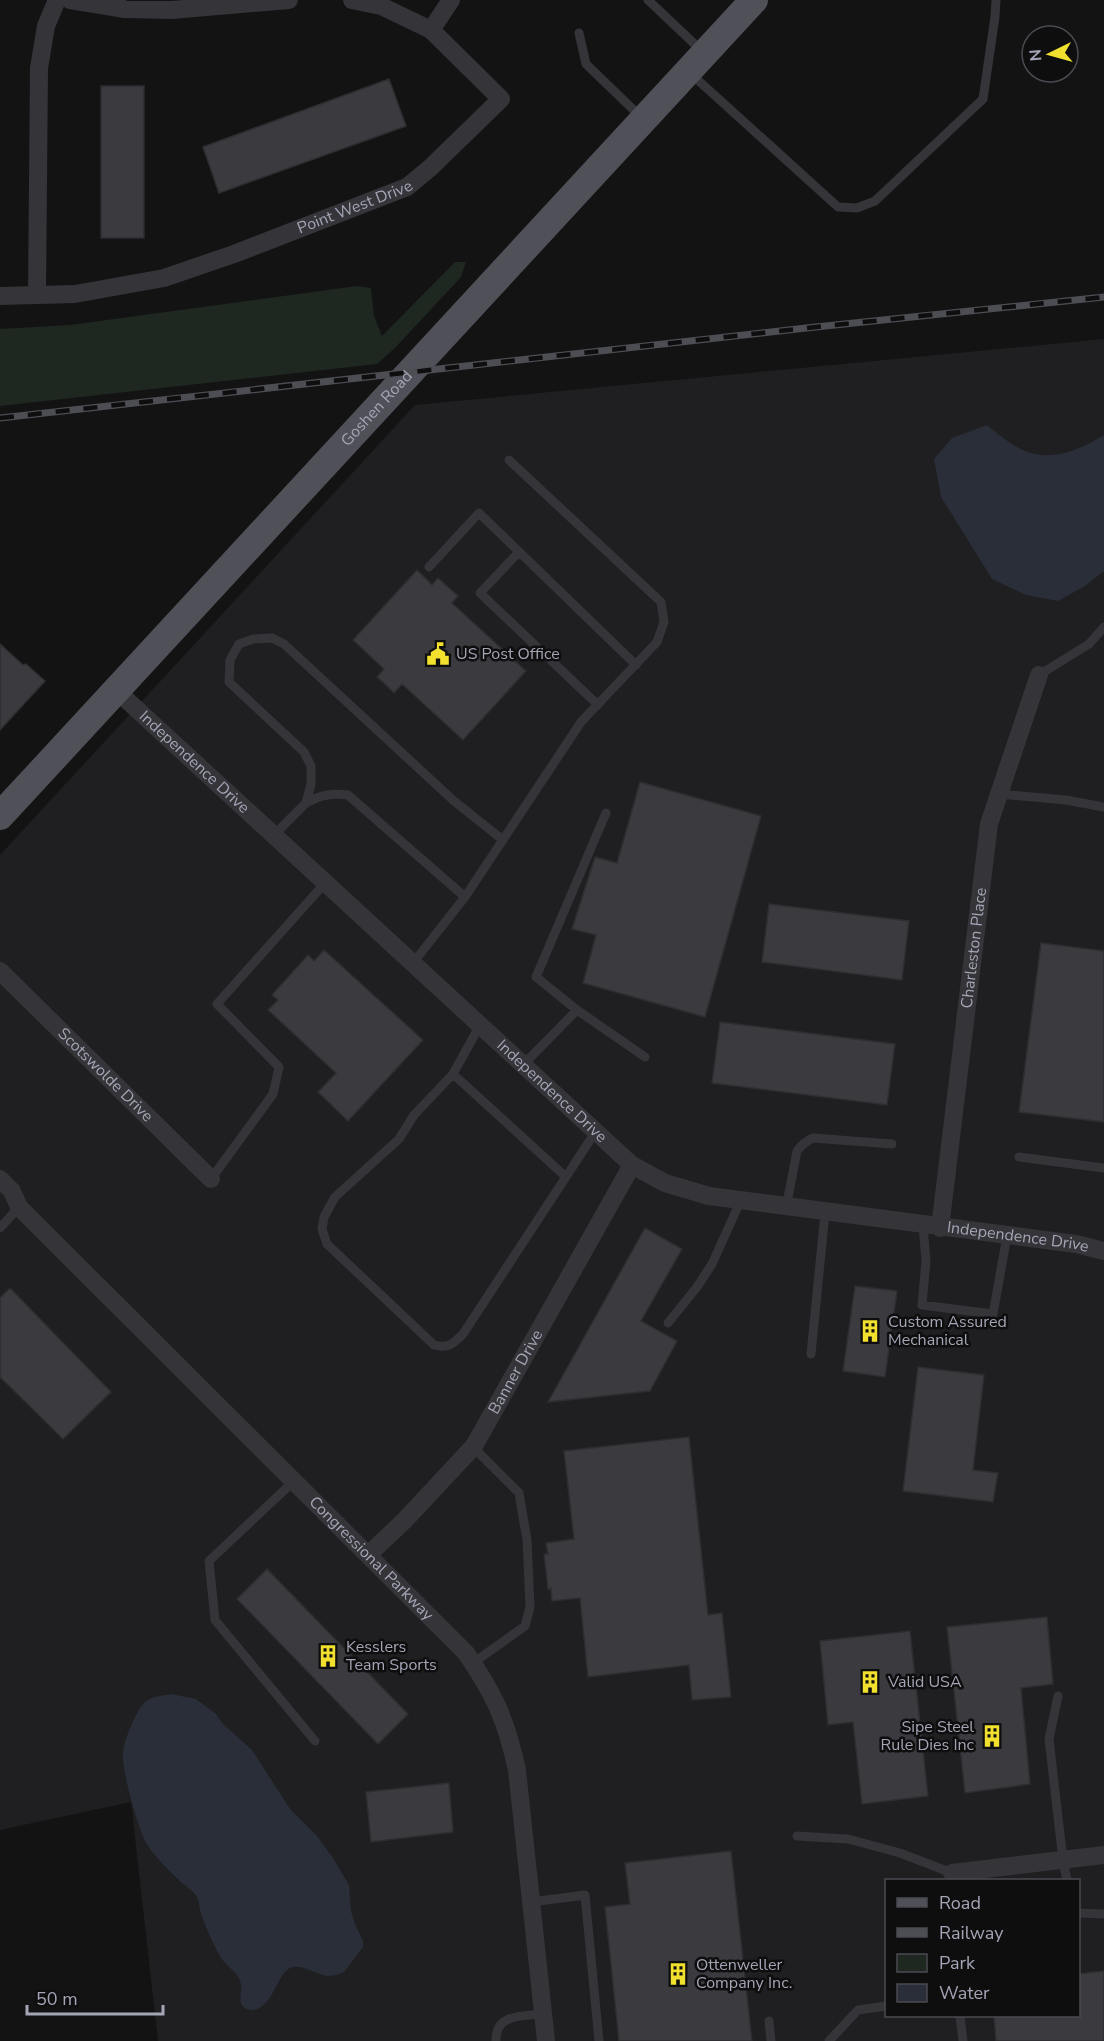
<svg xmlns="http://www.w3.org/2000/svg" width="1104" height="2041" viewBox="0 0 1104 2041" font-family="'Nunito Sans',sans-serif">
<rect width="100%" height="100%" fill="#131314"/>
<path fill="#1f1f21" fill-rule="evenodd" d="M1104,339V2041H158L131,1802L0,1830V855L415,405ZM886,1880H1078V2016H886Z"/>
<path fill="#1f2721" d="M455,262H466L461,277L395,348L377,364L0,406V329L70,325L357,286L371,288L374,316L382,336Z"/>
<path fill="#292e38" d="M987,425C996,432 1006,441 1017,447C1046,464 1077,452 1104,435V571L1085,586L1058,601L1026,595L992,579L941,497L934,459L952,438Z
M171,1694L196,1699L216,1714L223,1724L252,1750L290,1809L317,1836L333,1858L349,1885L351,1911L355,1924L363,1941V1947L344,1972C338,1975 332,1976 326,1976C315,1974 297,1961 287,1970C276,1979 269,2016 247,2009C235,2005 244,1990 240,1981C236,1970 225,1966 220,1956C213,1944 204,1924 200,1910C199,1906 199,1901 197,1897C193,1890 185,1886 180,1881C170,1872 154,1856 147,1844C138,1830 121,1768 123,1752C124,1740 137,1709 145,1702C152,1696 163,1696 171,1694Z"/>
<path fill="#3a3a3f" stroke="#2e2d30" stroke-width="1.5" d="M389,79L406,126L219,193L203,147Z
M101,86H144V238H101Z
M417,570L432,585L438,578L458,596L452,603L526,671L463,740L402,684L394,693L385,684L377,677L384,669L353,640Z
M0,644L23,665L26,664L45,681L0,730Z
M640,782L761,816L705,1017L583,983L596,935L572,929L595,857L617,863Z
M769,904L909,921L902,980L762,962Z
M1041,943L1104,951V1122L1019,1112Z
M324,950L423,1040L348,1121L318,1092L336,1073L268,1010L278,1000L272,995L308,955L314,961Z
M720,1022L895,1044L887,1105L712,1083Z
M645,1228L682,1249L641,1321L677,1341L650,1391L548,1402Z
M855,1286L897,1291L885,1377L843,1371Z
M10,1288L111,1392L63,1439L0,1377V1298Z
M918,1367L984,1375L973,1470L998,1473L993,1502L903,1491Z
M689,1437L708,1615L722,1613L731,1697L692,1700L689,1665L588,1677L580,1598L552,1601L551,1588L548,1589L544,1554H548L546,1543L574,1539L564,1451Z
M267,1569L408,1714L378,1744L237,1599Z
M1047,1617L1053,1684L1021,1688L1030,1784L965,1793L947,1627Z
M910,1631L928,1796L862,1804L853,1722L828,1725L820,1641Z
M449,1783L453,1832L371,1842L366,1792Z
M731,1851L752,2041H619L605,1907L630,1904L625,1863Z
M1104,1971V2041H996L994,2016H1078V1974Z"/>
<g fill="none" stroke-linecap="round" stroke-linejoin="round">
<path stroke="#343439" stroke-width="9" d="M648,0L703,52
M579,33L586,64L642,118
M690,73L838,207L857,208L875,201L983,99L995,17L996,0
M519,552L480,593L598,705
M429,567L479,513L636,665
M1039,675L1089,644L1104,627
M999,794L1066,800L1104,807
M306,803C320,795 332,793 348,795L465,897
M274,835L306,803L311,784V766L304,752L229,682L230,660L239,644L253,639L272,638L284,644L454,801L503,840
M413,963L465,897L581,722L657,642L664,622L661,602L509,460
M577,1010L536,977L606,813
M480,1025L453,1074L414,1115L399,1139L335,1197L324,1217L322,1229L327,1244L434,1345C448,1349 453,1344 463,1334L596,1131
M524,1064L577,1010L645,1057
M453,1074L566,1177
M1019,1157L1104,1168
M211,1179L273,1094L279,1067L217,1004L325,883
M786,1208L797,1151C802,1144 806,1141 813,1138L892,1144
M923,1226L926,1261L922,1305L993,1314L1007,1236
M0,1228L19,1207
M668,1323L697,1287L712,1264L740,1202
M811,1354L825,1213
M473,1447L519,1493L527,1540L530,1607L525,1626L473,1663
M294,1481L209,1561L215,1620L315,1741
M1058,1696L1049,1739L1063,1860L1067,1880
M797,1836L848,1839L900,1853L952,1873
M531,1902L585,1895L599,2041
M1078,1913L1104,1914
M960,2016L963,2041
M769,2021L771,2041
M496,2041C495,2014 522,2016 543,2014
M829,2041L858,2010L886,2006"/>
<g stroke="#343439" stroke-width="18">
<path d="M70,0L125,9L172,10L289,0"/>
<path d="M431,30L451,0"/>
<path d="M37,295L39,68L46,26L57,0"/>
<path id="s1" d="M0,296L75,294L164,278L234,254L407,187L430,168L501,99L431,30L381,6L352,0"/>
<path id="s2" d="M117,691L632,1165L665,1183L709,1196L1076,1244L1104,1251"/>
<path id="s3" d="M0,971L211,1179"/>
<path id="s4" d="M0,1179L12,1191L19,1207L466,1653C495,1696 506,1719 517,1770L546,2041"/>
<path id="s5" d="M940,1228L989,824L1039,675"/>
<path id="s6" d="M368,1555L405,1520L474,1446L632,1165"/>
<path d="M952,1873L1104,1855"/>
</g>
<path stroke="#505058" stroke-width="28" id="s7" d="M0,816L754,0"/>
<g stroke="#4d4d54" stroke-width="7">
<path id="rail" d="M0,418L806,328L1104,297"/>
</g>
<use href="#rail" stroke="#0e0e0f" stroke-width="4.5" stroke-dasharray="14" stroke-linecap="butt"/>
</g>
<defs>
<g id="civic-bare" transform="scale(1.8)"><path d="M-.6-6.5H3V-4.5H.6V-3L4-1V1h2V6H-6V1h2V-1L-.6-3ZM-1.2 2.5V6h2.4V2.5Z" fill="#f1e02e" stroke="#0e0e0f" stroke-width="2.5" paint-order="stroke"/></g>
<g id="building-bare" transform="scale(1.8)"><path d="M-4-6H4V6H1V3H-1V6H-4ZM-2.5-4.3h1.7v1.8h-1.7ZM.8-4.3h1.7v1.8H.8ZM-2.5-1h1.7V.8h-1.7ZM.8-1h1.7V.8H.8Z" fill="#f1e02e" stroke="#0e0e0f" stroke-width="2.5" paint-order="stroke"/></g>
</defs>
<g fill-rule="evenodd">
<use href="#civic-bare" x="438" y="654"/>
<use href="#building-bare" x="870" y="1331"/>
<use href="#building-bare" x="328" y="1656"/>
<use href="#building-bare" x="870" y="1682"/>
<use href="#building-bare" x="992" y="1736"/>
<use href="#building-bare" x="678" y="1974"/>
</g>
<g text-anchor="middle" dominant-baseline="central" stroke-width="5" stroke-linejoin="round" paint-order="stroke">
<g font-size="16" fill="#a4a5b5" stroke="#0e0e0f">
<text stroke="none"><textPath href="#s1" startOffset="369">Point West Drive</textPath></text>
<text stroke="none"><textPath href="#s7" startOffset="555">Goshen Road</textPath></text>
<text stroke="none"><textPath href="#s2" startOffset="105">Independence Drive</textPath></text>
<text stroke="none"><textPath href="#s5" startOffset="282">Charleston Place</textPath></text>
<text stroke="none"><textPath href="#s3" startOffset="148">Scotswolde Drive</textPath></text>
<text stroke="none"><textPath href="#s2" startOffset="591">Independence Drive</textPath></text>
<text stroke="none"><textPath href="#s2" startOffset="1095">Independence Drive</textPath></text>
<text stroke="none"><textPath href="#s6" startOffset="237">Banner Drive</textPath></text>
<text stroke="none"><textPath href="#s4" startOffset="532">Congressional Parkway</textPath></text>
</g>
<g font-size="16" fill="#a4a5b5" stroke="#0e0e0f" text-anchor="start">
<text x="456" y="654">US Post Office</text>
<text x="888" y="1322">Custom Assured<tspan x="888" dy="18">Mechanical</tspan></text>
<text x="346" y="1647">Kesslers<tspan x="346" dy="18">Team Sports</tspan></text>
<text x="888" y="1682">Valid USA</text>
<text x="974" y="1727" text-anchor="end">Sipe Steel<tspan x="974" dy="18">Rule Dies Inc</tspan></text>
<text x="696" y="1965">Ottenweller<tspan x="696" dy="18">Company Inc.</tspan></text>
</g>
</g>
<rect x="885" y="1879" width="195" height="138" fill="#0e0e0f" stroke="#4a4a51" stroke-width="1.5"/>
<rect x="897" y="1898" width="30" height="9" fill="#505058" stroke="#4a4a51" stroke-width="1.5"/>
<text x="939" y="1909" font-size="18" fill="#a4a5b5">Road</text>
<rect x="897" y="1928" width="30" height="9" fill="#4d4d54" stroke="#4a4a51" stroke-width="1.5"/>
<text x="939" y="1939" font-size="18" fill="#a4a5b5">Railway</text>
<rect x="897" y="1954" width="30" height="18" fill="#1f2721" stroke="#4a4a51" stroke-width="1.5"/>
<text x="939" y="1969" font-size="18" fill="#a4a5b5">Park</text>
<rect x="897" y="1984" width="30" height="18" fill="#292e38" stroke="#4a4a51" stroke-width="1.5"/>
<text x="939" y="1999" font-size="18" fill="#a4a5b5">Water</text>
<g transform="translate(1050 54) rotate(265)"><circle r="28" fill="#0e0e0f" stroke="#4a4a51" stroke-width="1.5"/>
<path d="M0-4.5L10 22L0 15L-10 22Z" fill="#f1e02e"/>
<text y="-9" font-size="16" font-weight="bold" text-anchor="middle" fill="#a4a5b5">N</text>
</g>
<path d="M27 2005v9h136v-9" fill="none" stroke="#a4a5b5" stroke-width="3"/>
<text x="36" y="2005" font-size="18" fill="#a4a5b5" stroke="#0e0e0f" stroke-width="4.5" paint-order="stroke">50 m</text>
</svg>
